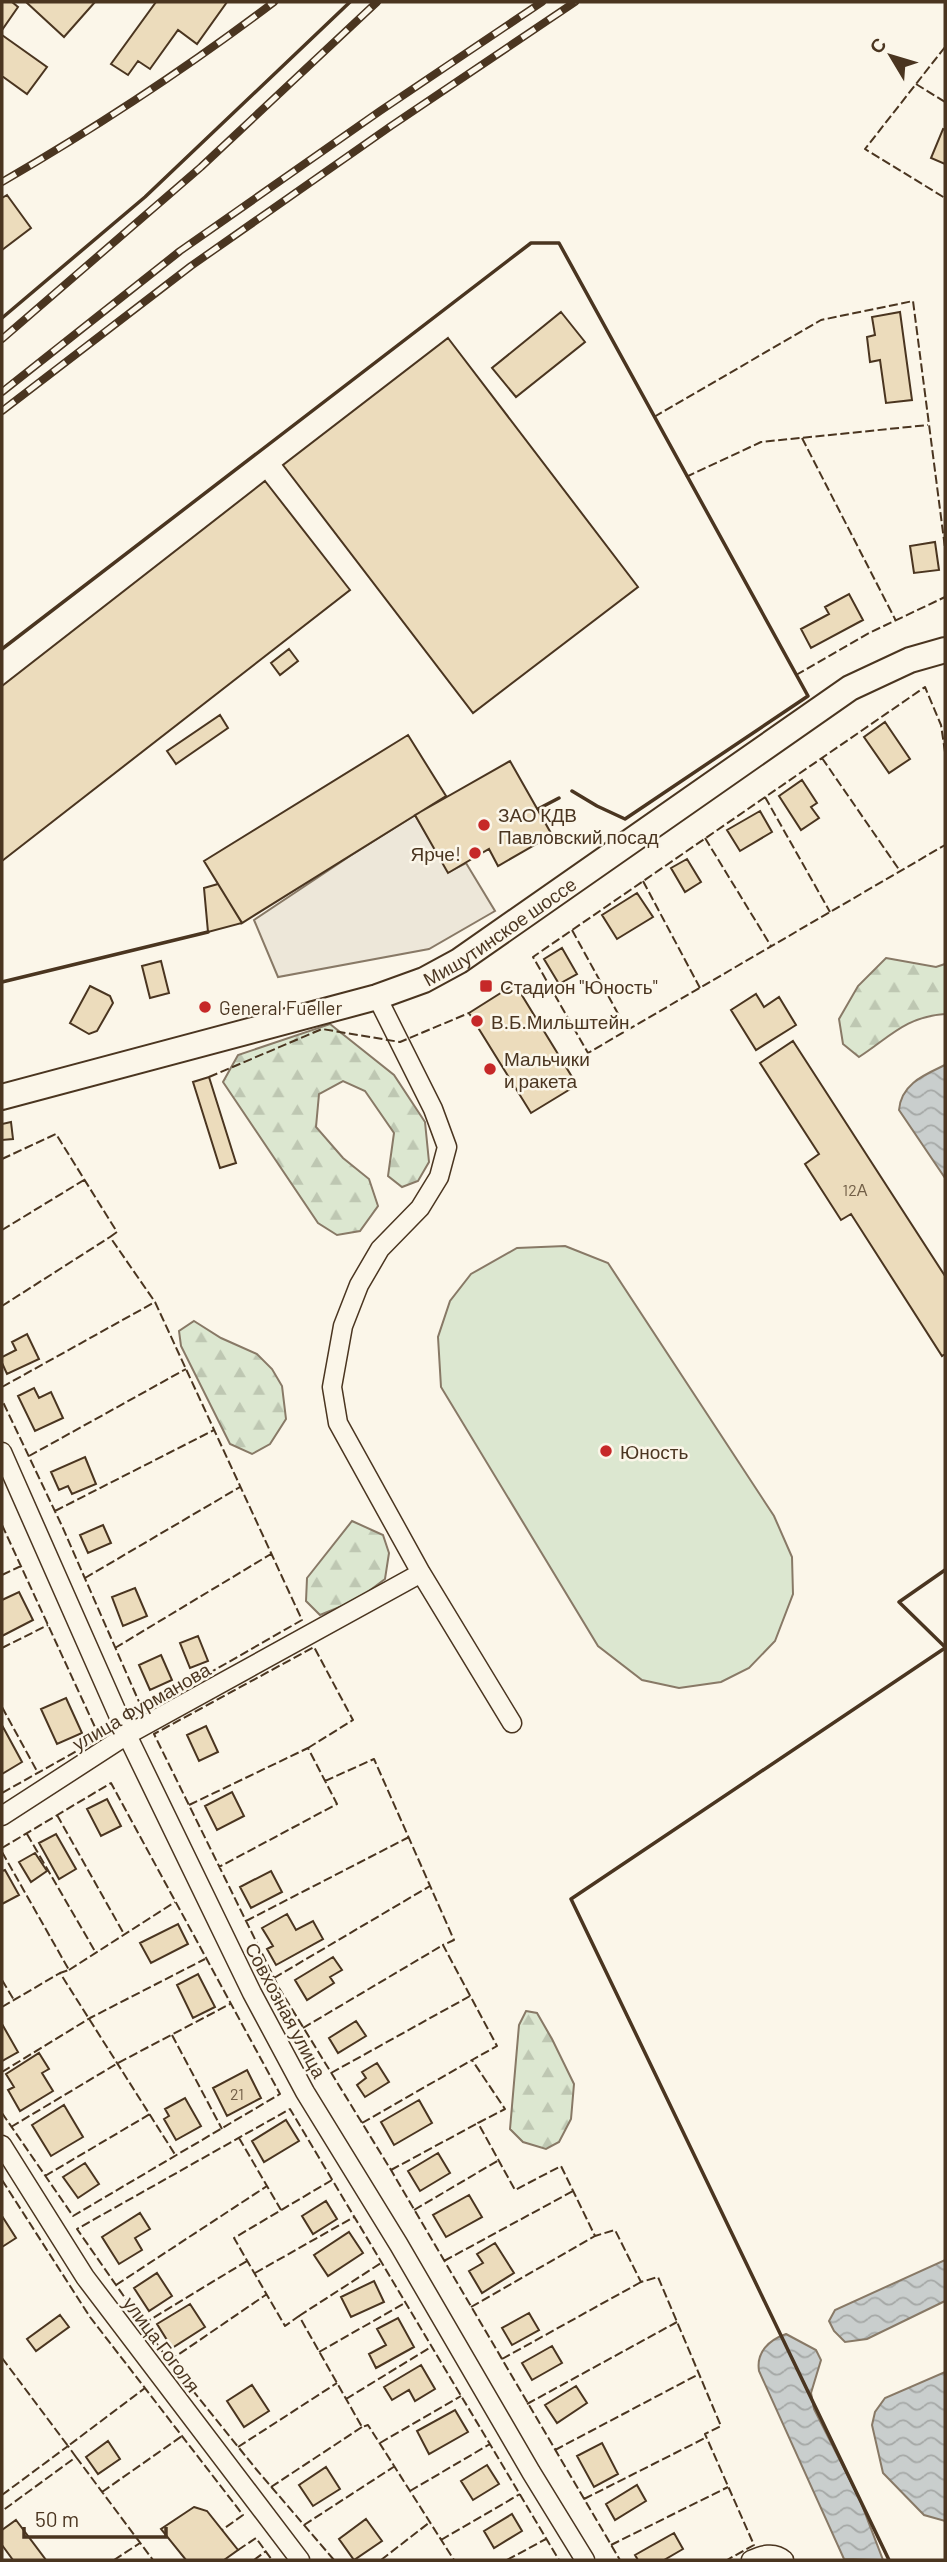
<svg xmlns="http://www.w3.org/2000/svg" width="947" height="2562" viewBox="0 0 947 2562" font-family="Barlow,sans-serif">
<defs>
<pattern id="forest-firs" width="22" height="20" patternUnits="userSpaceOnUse" patternTransform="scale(1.75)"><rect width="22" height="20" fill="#dce7d0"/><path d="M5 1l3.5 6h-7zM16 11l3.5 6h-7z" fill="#bec7b2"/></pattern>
<pattern id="water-waves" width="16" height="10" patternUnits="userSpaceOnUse" patternTransform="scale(1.75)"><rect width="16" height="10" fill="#c9cecd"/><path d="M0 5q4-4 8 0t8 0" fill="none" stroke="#a5a8a6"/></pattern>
</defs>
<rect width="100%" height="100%" fill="#fbf6e9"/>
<path fill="#dce7d0" stroke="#887966" stroke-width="2" d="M565,1246L608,1263L774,1516L792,1557L793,1594L775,1641L749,1668L721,1682L679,1688L642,1680L598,1646L441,1387L438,1337L450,1301L471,1274L517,1248Z"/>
<path fill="url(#forest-firs)" stroke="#887966" stroke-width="2" d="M886,958L936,967L945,964V1014C905,1017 890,1037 859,1057L843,1044L839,1019L858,986Z
M330,1024L394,1075L425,1122L429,1162L418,1181L402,1187L388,1176L394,1133L365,1091L343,1081L319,1094L316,1127L343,1158L369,1179L378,1206L360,1231L337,1235L318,1223L223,1082L238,1055Z
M194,1321L221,1338L257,1354L272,1369L282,1386L286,1419L270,1444L252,1454L230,1444L181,1346L179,1331Z
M352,1521L383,1535L389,1553L385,1579L357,1600L320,1615L306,1601L307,1578Z
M526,2011L537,2013L552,2039L574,2084L571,2119L559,2142L546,2149L523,2142L510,2129L519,2025Z"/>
<path fill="#ede7d9" stroke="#887966" stroke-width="2" d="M415,815L449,872L466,863L495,911L429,949L278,977L254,920L350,856Z"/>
<path fill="url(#water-waves)" stroke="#887966" stroke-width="2" d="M945,1065V1178L899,1110C901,1084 924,1075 945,1065Z
M945,2260V2301L867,2339L845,2342L834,2331L829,2321L835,2310Z
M786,2334L816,2350L821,2360L811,2393L814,2409L860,2500L883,2560L844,2559L759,2371C756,2352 769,2340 786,2334Z
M945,2372V2521L924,2515L883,2473L872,2425L875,2412L885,2398Z"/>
<path fill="#ecdcbc" stroke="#4a3520" stroke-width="2" d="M2,2H12L18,7L2,30Z
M26,2H95L64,37Z
M156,2H227L197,44L178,30L150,69L138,61L128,75L111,64Z
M2,35L47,67L27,94L2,76Z
M943,129L945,130V164L931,158Z
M7,195L31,228L2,250V198Z
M561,312L585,342L516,397L492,368Z
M900,312L912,400L886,403L880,360L870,362L867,337L875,335L872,317Z
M448,338L638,587L473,713L283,465Z
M265,481L350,590L2,861V686Z
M935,542L939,570L914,573L910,546Z
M849,594L863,620L811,648L801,629L829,614L825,607Z
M289,649L298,661L280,675L271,663Z
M220,715L228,728L176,764L167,751Z
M885,722L910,759L889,773L864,737Z
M408,735L446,796L242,923L204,861Z
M510,761L552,835L498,866L489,849L448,873L415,815Z
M802,780L817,803L811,807L819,818L801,830L779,796Z
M760,811L772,832L740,851L727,830Z
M687,859L701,882L685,892L671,868Z
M218,884L242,923L208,932L204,888Z
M637,893L653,917L617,939L602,915Z
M562,948L577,974L559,984L544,959Z
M161,961L169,993L150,998L142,966Z
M515,984L577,1085L531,1113L469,1013Z
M90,986L110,996L113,1003L97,1031L89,1034L70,1023Z
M756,994L764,1007L779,997L796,1025L756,1050L731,1010Z
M793,1041L945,1276V1354L942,1356L851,1214L841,1220L805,1164L819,1154L760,1063Z
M209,1077L236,1163L220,1168L193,1082Z
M11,1122L13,1139L2,1140V1124Z
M27,1334L39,1359L7,1374L2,1363V1357L16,1350L12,1342Z
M34,1388L39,1398L51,1392L63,1418L35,1431L18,1396Z
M85,1457L96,1484L72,1494L68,1486L59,1490L51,1472Z
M103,1525L111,1543L88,1553L80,1535Z
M135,1588L147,1616L123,1626L112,1597Z
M19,1592L33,1620L2,1636V1600Z
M198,1636L208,1661L190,1668L180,1643Z
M161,1655L172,1680L150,1690L139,1665Z
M66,1698L82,1733L57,1744L41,1709Z
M206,1726L218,1752L199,1761L187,1735Z
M3,1727L22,1762L2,1774V1728Z
M232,1792L244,1816L217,1830L205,1806Z
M107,1799L121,1826L101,1836L87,1809Z
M56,1834L76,1869L59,1879L39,1843Z
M35,1853L47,1871L31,1882L19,1862Z
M5,1870L19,1895L2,1904V1871Z
M271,1871L282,1892L251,1908L240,1887Z
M287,1914L296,1930L313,1921L323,1939L276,1965L267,1949L273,1946L262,1928Z
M178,1924L188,1944L151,1963L140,1943Z
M333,1957L342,1970L330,1977L334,1983L307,2000L295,1980Z
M198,1974L215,2007L193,2018L177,1985Z
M356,2021L366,2036L338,2053L329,2038Z
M2,2024L18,2052L2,2061Z
M39,2053L49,2069L42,2073L53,2091L20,2111L8,2090L14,2087L6,2074Z
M377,2063L389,2082L365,2097L357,2085L366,2078L362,2072Z
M247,2070L261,2098L227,2116L213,2088Z
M185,2098L201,2126L176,2140L164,2119L169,2116L165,2109Z
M419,2100L432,2123L394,2145L381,2122Z
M64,2105L83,2137L51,2156L32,2125Z
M286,2120L299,2141L264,2162L252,2141Z
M438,2153L450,2173L420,2191L408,2171Z
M85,2163L99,2184L78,2198L63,2177Z
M469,2195L482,2217L446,2237L433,2215Z
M326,2201L337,2219L313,2234L302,2216Z
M140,2213L150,2229L135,2238L142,2250L119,2264L102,2237Z
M2,2216L16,2238L2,2247Z
M349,2232L363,2253L328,2276L314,2255Z
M495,2243L514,2273L482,2293L469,2271L483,2263L477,2254Z
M157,2273L172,2296L149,2311L134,2288Z
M374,2281L384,2302L351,2317L341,2297Z
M190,2304L205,2327L172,2348L157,2324Z
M529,2313L539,2330L512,2345L502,2328Z
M60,2315L69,2327L36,2351L27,2339Z
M398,2318L414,2347L376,2368L369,2354L386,2345L377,2329Z
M552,2346L562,2363L532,2380L522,2363Z
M421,2365L435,2389L415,2401L409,2390L392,2400L384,2387Z
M252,2385L269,2411L244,2427L227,2401Z
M576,2386L587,2403L557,2423L545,2405Z
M455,2410L468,2432L429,2454L417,2431Z
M108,2441L120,2459L98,2474L86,2457Z
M602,2443L618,2474L594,2487L577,2456Z
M487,2465L499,2484L473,2500L461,2481Z
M326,2467L340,2489L313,2506L299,2485Z
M637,2485L646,2501L615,2520L606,2504Z
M194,2507L207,2511L238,2550L224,2560H186L161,2529Z
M512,2514L522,2531L494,2548L484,2531Z
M366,2519L382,2541L354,2560L339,2539Z
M16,2520L46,2560H13L2,2545V2530Z
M674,2533L683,2549L664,2560H638L635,2555Z"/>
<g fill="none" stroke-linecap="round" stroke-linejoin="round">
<g stroke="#4a3520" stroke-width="21">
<path id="minor" d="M377,997L433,1109L447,1147L439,1177L420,1208L380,1249L359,1285L343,1326L332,1387L338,1423L421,1573L512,1723
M2,1452L127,1735L252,1993L305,2092L399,2245L531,2472L585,2560
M2,1816L127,1735L421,1573
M2,2145L85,2277L300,2560
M751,2560C762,2555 774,2551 784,2560"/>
</g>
<g stroke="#4a3520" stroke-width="28">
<g id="secondary">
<path id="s1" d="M2,1097L377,997L424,980L459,961L850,688L910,660L945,650"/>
</g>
</g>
<use href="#minor" stroke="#fbf6e9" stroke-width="18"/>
<use href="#secondary" stroke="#fbf6e9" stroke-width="24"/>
<g stroke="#4a3520" stroke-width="8">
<path id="rail" d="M2,182C97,127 187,68 274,2
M2,339L201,167L377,2
M2,392L180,251L380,111L542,2
M2,411L191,266L391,126L575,2"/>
</g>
<use href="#rail" stroke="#fbf6e9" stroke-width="5" stroke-dasharray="16" stroke-linecap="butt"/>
<path stroke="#4a3520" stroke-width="2" stroke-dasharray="9 3.5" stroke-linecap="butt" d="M945,47L865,149L945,198
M916,84L945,102
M654,417L821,320L913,301L945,548
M802,438L896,621
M686,477L761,442L928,425
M796,675L869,633L945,597
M945,752L941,725L925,687L533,957L588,1053L945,845
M822,758L900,871
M765,797L830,912
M705,838L771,946
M643,881L700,988
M572,930L627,1030
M209,1077L322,1029L400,1042L469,1013
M2,1159L56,1134L117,1232L110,1237L155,1302L302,1620L143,1711L62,1526L2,1400
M2,1230L84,1180
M2,1306L110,1237
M2,1387L155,1302
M29,1456L186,1369
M55,1511L214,1430
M2,1525L100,1738L2,1793
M2,1575L21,1566
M85,1578L240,1487
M2,1648L48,1625
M115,1648L271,1554
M2,1707L38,1773
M308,1748L353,1720L314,1647L154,1734L279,1988L391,2170L620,2560
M325,1781L374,1759L454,1940L443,1945L497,2046L472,2060L505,2109L478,2123L515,2190L561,2166L595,2236L615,2230L641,2282L658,2277L721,2426L705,2434L754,2545L727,2560
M189,1805L308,1748L337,1804L219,1867
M57,1815L124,1934
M27,1834L96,1953
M2,1848L111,1783L280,2094L73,2216L2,2113
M2,1852L69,1970L60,1973L176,2156
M246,1921L409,1837
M69,1970L175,1902
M274,1978L430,1886
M2,1980L14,2000
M2,2007L60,1973
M303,2028L443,1945
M172,2035L222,2129
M2,2072L90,2018L205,1959
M331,2073L470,1996
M362,2123L472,2060
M11,2127L118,2063L230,2004
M239,2138L281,2210
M391,2170L478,2123
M45,2176L150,2114
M2,2180L90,2317L243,2515L222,2530
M332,2180L234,2238L285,2326L299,2316L362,2427L368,2425L454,2560
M414,2210L499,2160
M444,2261L573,2191
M255,2273L354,2217
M116,2285L267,2186
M471,2307L595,2236
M299,2316L381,2263
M143,2324L247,2261
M319,2352L405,2303
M2,2358L68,2446L145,2388
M502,2359L641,2282
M169,2361L267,2294
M346,2399L431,2347
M527,2404L677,2322
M380,2443L461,2396
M238,2447L337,2383
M555,2450L699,2374
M76,2457L153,2560
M271,2487L362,2427
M410,2491L490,2444
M102,2492L182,2436
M2,2495L68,2446L76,2457L2,2511
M584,2499L707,2437
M304,2525L395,2466
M441,2540L520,2494
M611,2545L728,2487
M238,2550L256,2538L272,2560
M114,2560L140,2543
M254,2560L266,2551
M334,2560L256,2469L169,2361L77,2229L290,2109L559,2560
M381,2560L430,2522
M507,2560L546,2539"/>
<path stroke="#4a3520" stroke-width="3.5" d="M2,318L145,197L350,2
M2,649L531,243H559L808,696L625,819L597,806L572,791
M538,809L559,798
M2,982L208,932
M945,1570L899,1602L945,1647
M889,2560L571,1899L945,1648"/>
</g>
<g fill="#c62828" stroke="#fbf6e9" stroke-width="2.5">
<circle cx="484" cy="825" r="7"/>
<circle cx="475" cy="853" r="7"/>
<rect x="479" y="979" width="14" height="14" rx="3.5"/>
<circle cx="205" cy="1007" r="7"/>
<circle cx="477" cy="1021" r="7"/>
<circle cx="490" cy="1069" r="7"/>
<circle cx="606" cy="1451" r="7"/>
</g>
<g text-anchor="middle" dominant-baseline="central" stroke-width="5" stroke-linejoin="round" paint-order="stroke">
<g font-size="16" fill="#725f47">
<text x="855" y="1189">12А</text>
<text x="237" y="2093">21</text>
</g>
<g font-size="19" fill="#4a3520" stroke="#fbf6e9" text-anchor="start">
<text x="498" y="814">ЗАО КДВ<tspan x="498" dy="22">Павловский посад</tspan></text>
<text x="461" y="853" text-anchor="end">Ярче!</text>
<text x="500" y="986">Стадион "Юность"</text>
<text x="219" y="1007">General Fueller</text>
<text x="491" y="1021">В.Б.Мильштейн</text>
<text x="504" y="1058">Мальчики<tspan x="504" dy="22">и ракета</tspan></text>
<text x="620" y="1451">Юность</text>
</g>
<g font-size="19" fill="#4a3520" stroke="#fbf6e9">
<text stroke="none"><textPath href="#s1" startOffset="528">Мишутинское шоссе</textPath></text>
<text transform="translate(141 1706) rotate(-30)">улица Фурманова</text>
<text transform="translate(286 2010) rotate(62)">Совхозная улица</text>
<text transform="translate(162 2344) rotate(53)">улица Гоголя</text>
</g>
</g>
<rect width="947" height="2562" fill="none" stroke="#4a3520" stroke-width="7"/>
<g transform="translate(891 56) rotate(308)" stroke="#fbf6e9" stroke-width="5" paint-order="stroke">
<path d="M0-5L12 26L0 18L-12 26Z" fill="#4a3520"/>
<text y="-10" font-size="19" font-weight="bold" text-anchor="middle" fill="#4a3520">С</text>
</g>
<path d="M24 2527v10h142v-10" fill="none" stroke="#4a3520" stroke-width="3.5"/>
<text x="35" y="2527" font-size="21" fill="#4a3520" stroke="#fbf6e9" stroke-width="5" paint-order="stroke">50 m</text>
</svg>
